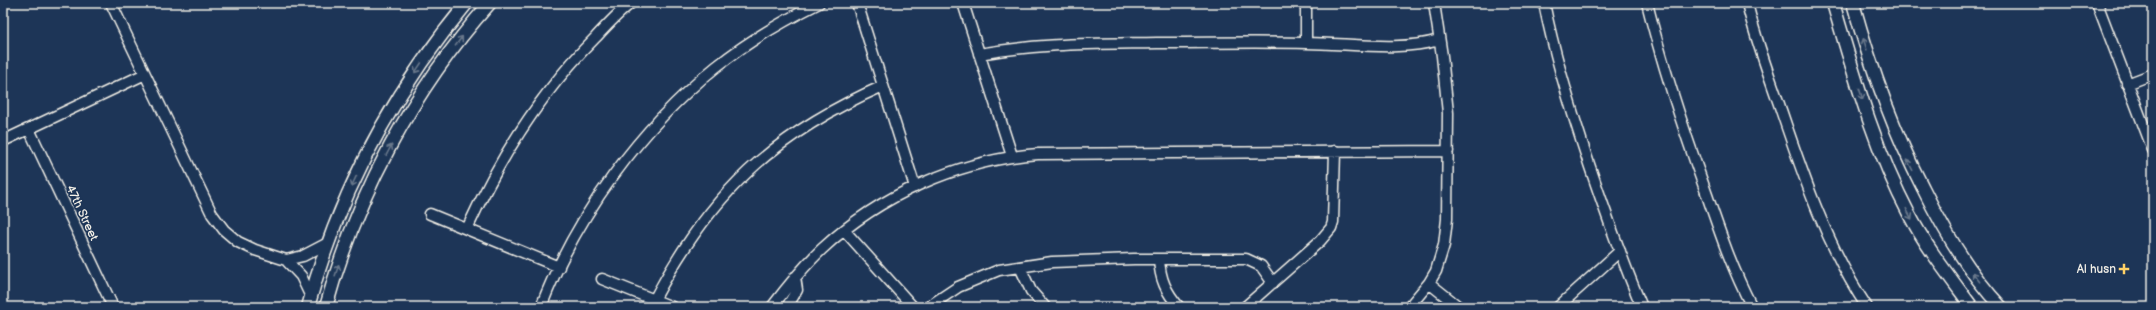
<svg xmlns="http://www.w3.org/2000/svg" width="2156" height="310" viewBox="0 0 2156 310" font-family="'Balsamiq Sans',sans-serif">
<rect width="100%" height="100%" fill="#1d3557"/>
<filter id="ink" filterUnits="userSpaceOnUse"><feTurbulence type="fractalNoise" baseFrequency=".025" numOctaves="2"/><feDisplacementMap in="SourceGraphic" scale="8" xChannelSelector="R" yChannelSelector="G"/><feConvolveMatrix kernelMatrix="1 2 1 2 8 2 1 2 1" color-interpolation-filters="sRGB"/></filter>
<g filter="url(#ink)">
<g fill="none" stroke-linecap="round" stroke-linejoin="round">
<g stroke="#f4f1e8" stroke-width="13">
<path id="minor" d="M111,3L212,214L224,230L238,242L255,250L286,260L303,256L328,243
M857,3L915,187
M963,3L1012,156
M1544,3C1555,59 1572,113 1590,167C1606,214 1622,261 1642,307
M1647,3C1663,68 1684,131 1707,195C1720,233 1733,271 1752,307
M1747,3C1755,38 1768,72 1780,107C1803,175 1827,247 1867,307
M2097,3L2153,150
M1306,43V3
M979,54C1041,43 1095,44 1157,43C1207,43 1257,42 1306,43C1348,43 1399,52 1439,40
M2127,84L2153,74
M29,129L113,307
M3,141L145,74
M430,214L559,267
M467,229C500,157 540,93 596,37C607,25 618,13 631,3
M844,230L913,307
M1159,259C1160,279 1166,292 1179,307
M286,260L301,276L311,297
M1020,267L1031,291L1045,307
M602,279L672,307
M1429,283L1459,307
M654,300C710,194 773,134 883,86
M541,307C576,216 640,128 716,67C747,42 783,21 819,3
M772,307C787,287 803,267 822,249C880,195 958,160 1038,154L1448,151
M787,307L797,290L795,277
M928,307L958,287L999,270L1052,262L1134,259H1246L1261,266L1273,283
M1245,307L1320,241L1331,228L1333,222L1335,151
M1409,307L1429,283L1436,271L1444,245L1447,219L1448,113L1442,56L1434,3
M1558,307L1620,251"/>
</g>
<g stroke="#f4f1e8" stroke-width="15">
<path id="tertiary" d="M1833,3C1854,74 1874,148 1909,214C1926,247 1950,277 1972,307
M1853,3C1871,68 1892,128 1923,188C1944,231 1968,272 2001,307
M308,307C338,195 393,92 467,3
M326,307C356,196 413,89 490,3"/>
</g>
<use href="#minor" stroke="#1d3557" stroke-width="10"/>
<use href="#tertiary" stroke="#1d3557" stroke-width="12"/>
</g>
<defs><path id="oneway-shaft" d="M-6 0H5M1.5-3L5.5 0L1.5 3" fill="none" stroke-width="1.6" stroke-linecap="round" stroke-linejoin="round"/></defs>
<g stroke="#68778a">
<use href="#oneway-shaft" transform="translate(459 41) rotate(-53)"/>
<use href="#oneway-shaft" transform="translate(1865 44) rotate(-108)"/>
<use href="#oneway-shaft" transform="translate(418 68) rotate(124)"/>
<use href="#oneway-shaft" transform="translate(1861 94) rotate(72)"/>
<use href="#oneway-shaft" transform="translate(389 150) rotate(-62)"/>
<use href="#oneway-shaft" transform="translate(1910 165) rotate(-117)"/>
<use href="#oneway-shaft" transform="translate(354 181) rotate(115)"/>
<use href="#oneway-shaft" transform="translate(1909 214) rotate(62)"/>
<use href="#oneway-shaft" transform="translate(337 270) rotate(-72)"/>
<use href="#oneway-shaft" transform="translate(1976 277) rotate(-127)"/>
</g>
</g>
<path fill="#ffd166" stroke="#1d3557" stroke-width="1.5" d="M2122 263h4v4h4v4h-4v4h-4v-4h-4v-4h4z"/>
<g text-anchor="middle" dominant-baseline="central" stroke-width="3" stroke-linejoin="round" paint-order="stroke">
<g font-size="12" fill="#f4f1e8" stroke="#1d3557">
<text transform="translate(82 213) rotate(65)">47th Street</text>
</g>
<g font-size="12" fill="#f4f1e8" stroke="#1d3557" text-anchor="end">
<text x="2116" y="269">Al husn</text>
</g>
</g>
<rect width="2156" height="310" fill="none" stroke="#1d3557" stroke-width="16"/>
<rect x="8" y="8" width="2140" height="294" fill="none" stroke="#f4f1e8" stroke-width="1.5" filter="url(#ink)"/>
</svg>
